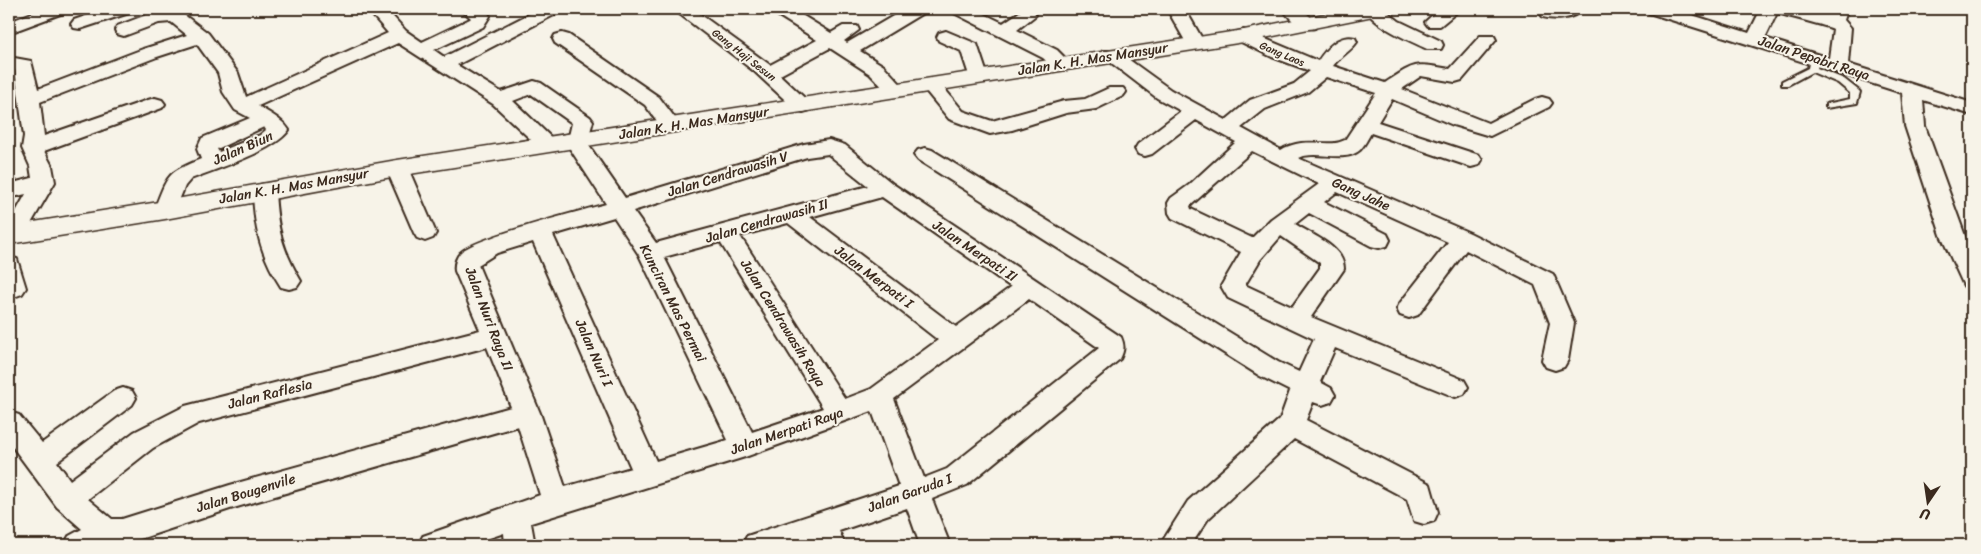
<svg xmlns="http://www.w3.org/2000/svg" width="1981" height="554" viewBox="0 0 1981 554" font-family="Sriracha,sans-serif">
<rect width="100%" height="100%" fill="#f7f3e8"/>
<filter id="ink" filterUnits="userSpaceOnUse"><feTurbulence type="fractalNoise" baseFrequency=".02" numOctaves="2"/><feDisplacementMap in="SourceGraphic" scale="10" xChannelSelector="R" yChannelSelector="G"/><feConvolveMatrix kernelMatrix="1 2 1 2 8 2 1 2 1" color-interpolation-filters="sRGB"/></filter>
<g filter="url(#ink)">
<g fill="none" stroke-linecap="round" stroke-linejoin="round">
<g stroke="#3b2a1e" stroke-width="4">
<path id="lane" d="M1815,55L1820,58L1817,68L1844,79L1858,90L1860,92L1857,103L1826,108V104L1850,99V93L1838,83L1812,72L1788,85H1782V81L1808,68L1810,58Z"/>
</g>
<g stroke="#3b2a1e" stroke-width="4">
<path id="street" d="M42,9H66L63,13L9,33V22Z
M106,9H132L129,13L80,29L74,28L71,24L74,20Z
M145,9L179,11L208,33L238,73L246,97L388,33L367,9H386L406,31L422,42L470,19L471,18L461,9C472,9 483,6 490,16L483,27L434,50L444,57L539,9H558L556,14L457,65L501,92L534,81L541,83L590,117L593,121L587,143L625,198L804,144L829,140L845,145L893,184L1121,337C1125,346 1124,351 1120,359L967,485L932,499L950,545H920L907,508L839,531L845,545H815L813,539L795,545H742L747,536L899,486L872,411L745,457L531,523L535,545H505L504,533L469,545H418L423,536L540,495L518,426L230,509L122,545H64L69,536L82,529L57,507L9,442V412L19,415L42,443L114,391L123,388L132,391L136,398L132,405L57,462L70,480L134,432L185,406L480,330L455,271C454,265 456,258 460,253C474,238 580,211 606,204L565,141L569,136L572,123L531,94L513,101L559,145L556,150L549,151L542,150L493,104L398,43L258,106C269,113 282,119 289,130C275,151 215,169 191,179L185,186L173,215L165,217L157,215L154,210C168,175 166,173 201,159L197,149L202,138L250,118L235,110L223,92L218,73L197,44L157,57L40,102L44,136L148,100L155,98L162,100L165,104L162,108L44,151L52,166L55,182L22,239L14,242L9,240V224L26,194L9,198V184L32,178L30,166L22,148L24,136L15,70L9,69V57L31,61L38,89L143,49L187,35L171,22L159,23L124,36L117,34L115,30L117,26L149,14ZM264,127L266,130L260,135L219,152L217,149ZM828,154L868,186L656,243L633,211L807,157ZM882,197L1011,287L956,327L810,217ZM614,217L639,255L728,440L656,461L553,235ZM788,223L938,340L871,389L845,399L740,236ZM533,242L631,468L565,487L540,413L478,265L497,253ZM720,242L823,408L752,432L664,257ZM1029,299L1099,348L947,469L924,478L894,399ZM487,347L511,407L230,485L122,519H112L88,499L153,448L199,423Z
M673,9H693L770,65L817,40L774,13L771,9H792L831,33L843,26H857L859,30L844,41L847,43L905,9H926L923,13L860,51L884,66L907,91L904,95H890L870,74L830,48L780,75L813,106L810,110L803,112L796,110L755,72Z
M951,9H974L1003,23L1021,11H1033L1036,15L1017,30L1057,50L1071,64L1068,68H1054L1043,58L954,13Z
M1167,9H1185L1204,42L1202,46H1188Z
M1283,9H1302L1318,24L1315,28C1302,31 1290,20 1283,9Z
M1367,9H1384L1399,21L1441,41L1443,45L1441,49H1427C1413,42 1369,24 1367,9Z
M1436,9H1455L1457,12L1440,26H1428L1425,22L1437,11Z
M1543,9H1582C1574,20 1554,20 1543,17L1540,13Z
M1646,9H1673L1749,33L1761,9H1801L1827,15L1823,9H1842L1846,14L1844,20L1851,28L1848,64L1972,103V115L1923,100L1925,126L1972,255V288L1964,286L1942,238L1905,126L1902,93L1649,13ZM1777,13C1787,16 1828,26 1833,29L1829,58L1765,38Z
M1244,30L1318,61C1326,49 1338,34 1355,38L1357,42C1351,51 1340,56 1333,66L1385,83C1417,62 1413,63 1450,69L1480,36H1494L1496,40L1462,80L1455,82L1421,76L1402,89L1488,123L1535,99L1542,97L1549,99L1552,103L1549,107L1490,136L1453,125L1392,99L1378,122L1479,155L1482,160L1479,165L1471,167L1371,133C1368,138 1364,146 1360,150C1344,164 1316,149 1298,158L1470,233L1553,274L1574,323L1568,360L1564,367L1555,370L1546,367L1542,360L1550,323L1535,285L1466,250L1418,315L1409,318L1400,315L1397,309L1400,303L1448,242L1337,192L1324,202L1387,234L1390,240L1387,246L1379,248L1371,246L1309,213L1295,224C1312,235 1344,247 1344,269L1311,317L1464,380L1468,387L1464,394L1455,397L1335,348L1320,382L1331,388L1335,395L1331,402L1322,405L1313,402L1306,420L1430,484L1438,512L1434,521L1424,524L1414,521L1407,499L1294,439L1208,519L1191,545H1160L1188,501L1280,419L1290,391L1260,376L918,160L914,155L918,150L925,148L932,150L1278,362L1299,372L1314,339L1228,298L1221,286L1241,252L1172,218L1169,213L1168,203L1171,198L1189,185L1236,142L1196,120L1152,154L1145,156L1138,154L1135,149L1138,144L1181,111L1157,98L1101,55L1103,51H1117L1171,90L1226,120L1250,100L1294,84L1310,71L1272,57L1237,40L1235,36L1237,32ZM1326,77L1376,93L1345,140C1328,149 1306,135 1281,150L1241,128L1265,109L1308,92ZM1252,151L1319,184L1271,219L1252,238L1191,209L1190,206ZM1281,236L1320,263V268L1292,307L1245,285L1260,260Z
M946,31L977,44L988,77L985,81H971L961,51L939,41L937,37L939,33Z
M562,33L569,35L659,97L681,126L678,130L671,132L664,130L645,105L555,43L553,39L555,35Z
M931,79L938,81L963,111L992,121L1064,101L1085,99L1109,88H1123L1126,92L1123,96L1096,109L1066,113L1012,130L990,134L949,119L921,85L924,81Z
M397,161L405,163L408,168L436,233L433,238L425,241L417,238L414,233L386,168L389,163Z
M264,184L272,186L275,191C277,228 282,249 301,281L297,287L289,289L281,287C261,256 254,228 253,191L256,186Z
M9,257L17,259L26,288L22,294L14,297L9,295Z"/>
</g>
<g stroke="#3b2a1e" stroke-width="3">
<path id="secondary" d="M1348,9H1388L1385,13L1378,15L1244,42L397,176L165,219L9,244V226L165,201L397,160L1244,30Z"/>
</g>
<use href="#lane" fill="#f7f3e8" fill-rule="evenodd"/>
<use href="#street" fill="#f7f3e8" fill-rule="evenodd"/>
<use href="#secondary" fill="#f7f3e8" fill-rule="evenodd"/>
</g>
</g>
<g text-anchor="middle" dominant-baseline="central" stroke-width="4" stroke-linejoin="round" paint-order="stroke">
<g font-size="11" fill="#3b2a1e" stroke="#f7f3e8">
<text transform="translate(1282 54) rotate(23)">Gang Laos</text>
<text transform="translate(744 55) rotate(38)">Gang Haji Sesun</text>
</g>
<g font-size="14" fill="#3b2a1e" stroke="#f7f3e8">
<text transform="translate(1814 58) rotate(18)">Jalan Pepabri Raya</text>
<text transform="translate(1093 59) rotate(-9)">Jalan K. H. Mas Mansyur</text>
<text transform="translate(694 123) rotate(-9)">Jalan K. H. Mas Mansyur</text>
<text transform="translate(243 148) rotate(-24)">Jalan Biun</text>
<text transform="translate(728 174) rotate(-17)">Jalan Cendrawasih V</text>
<text transform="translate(294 186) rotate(-10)">Jalan K. H. Mas Mansyur</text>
<text transform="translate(1361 194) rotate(24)">Gang Jahe</text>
<text transform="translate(767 221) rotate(-16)">Jalan Cendrawasih II</text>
<text transform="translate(975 251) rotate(34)">Jalan Merpati II</text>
<text transform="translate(874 277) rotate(37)">Jalan Merpati I</text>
<text transform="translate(673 303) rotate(63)">Kunciran Mas Permai</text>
<text transform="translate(489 319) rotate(69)">Jalan Nuri Raya II</text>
<text transform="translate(783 323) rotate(58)">Jalan Cendrawasih Raya</text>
<text transform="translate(594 353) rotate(66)">Jalan Nuri I</text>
<text transform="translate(270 394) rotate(-14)">Jalan Raflesia</text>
<text transform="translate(787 431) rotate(-19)">Jalan Merpati Raya</text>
<text transform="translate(246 493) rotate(-17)">Jalan Bougenvile</text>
<text transform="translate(910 493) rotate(-20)">Jalan Garuda I</text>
</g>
</g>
<rect width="1981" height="554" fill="none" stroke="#f7f3e8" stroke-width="30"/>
<rect x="15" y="15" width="1951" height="524" fill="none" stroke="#3b2a1e" stroke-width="2" filter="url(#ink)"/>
<g transform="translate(1928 502) rotate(193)" stroke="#f7f3e8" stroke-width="4" paint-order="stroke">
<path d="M0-4L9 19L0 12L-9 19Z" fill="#3b2a1e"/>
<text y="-8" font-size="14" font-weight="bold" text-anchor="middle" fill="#3b2a1e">U</text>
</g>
</svg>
